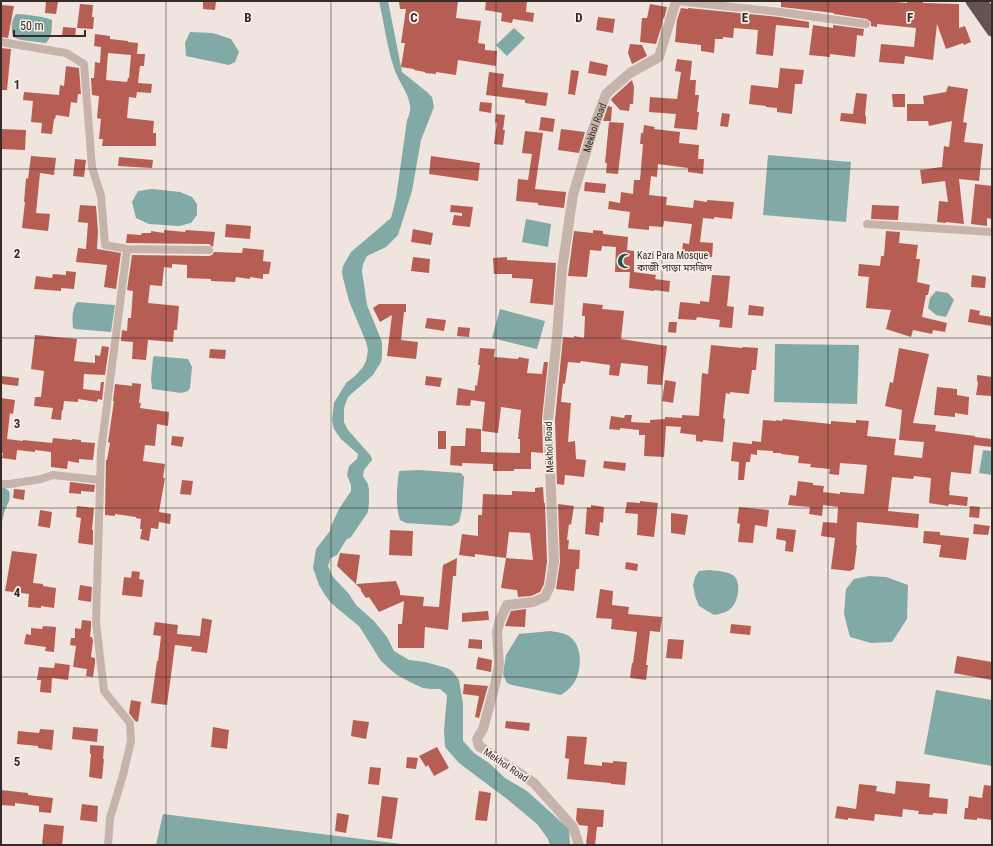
<svg xmlns="http://www.w3.org/2000/svg" width="993" height="846" viewBox="0 0 993 846" font-family="'Roboto Condensed','Noto Sans Bengali',sans-serif">
<rect width="100%" height="100%" fill="#efe5de"/>
<path fill="#81a9a5" d="M379,1H388L402,72L427,92L432,97L434,107L421,140L412,191L398,235L386,247L367,256L363,264L362,271L367,305L382,342V356L381,362L373,375L348,397L344,408V422L348,430L371,456L372,460L364,470L363,476L368,484L369,490V502L368,512L351,537L346,540L337,555L331,558L328,566L333,577L349,594L356,605L374,621L387,637L394,651L409,660L425,662L447,668L452,671L459,680L463,704V741L474,753L489,763L505,778L527,791L569,829L570,845H550L548,839L537,824L507,799L459,763L445,747L444,730L447,696L446,694L440,689H431L423,688L410,682L397,675L391,670L381,661L359,626L349,618L332,604L325,595L319,585L313,568L316,549L330,531L331,526L339,509L351,491V485L347,475L349,466L357,459L358,454L341,439L334,429L332,420L334,403L346,383L355,376L363,367L366,361L368,350L366,342L349,301L343,278L342,272L343,266L351,252L391,218L396,198L407,120C409,116 411,110 410,105C408,92 398,81 394,68C387,47 384,23 379,1Z
M16,14C24,14 46,17 52,20C52,28 52,37 46,43L21,40L13,37C11,30 11,20 16,14Z
M514,28L525,38L507,56L496,45Z
M190,32L213,33L231,39L239,52L235,62L229,65L186,56L185,43Z
M768,155L851,162L846,222L763,215Z
M152,189L180,192L192,197L197,204V215L191,223L179,226L149,224L136,218L132,202L138,191Z
M526,219L551,224L548,247L522,242Z
M936,291L948,293L954,300L946,317L936,315L928,308L930,298Z
M77,302L115,305L111,332L75,329L73,328C72,319 72,309 77,302Z
M500,309L545,321L537,349L492,338Z
M775,344L859,345L857,404L774,402Z
M154,356L188,359L192,367L190,388L188,391L181,393L152,389L151,379L153,358Z
M983,450L992,451V475L979,473Z
M419,470L461,473L464,477L462,510L459,522L452,526L406,523L400,520C395,505 397,487 399,471Z
M1,487L5,488L9,491C11,501 8,502 5,510C3,516 2,522 1,528Z
M709,570C716,571 728,571 734,576C742,583 738,604 729,610C725,613 719,614 714,615L699,606L695,596L693,585L695,577L699,571Z
M869,576L886,577L908,585L907,619L892,642L871,643L850,637L844,614L846,589L854,579Z
M551,631C556,632 564,633 569,636C582,645 582,666 576,679C573,686 567,691 561,695L512,685L507,683L503,674L506,655L519,634Z
M936,690L992,700V766L924,754Z
M163,814L409,845H156Z"/>
<path fill="#b75e54" fill-rule="evenodd" d="M46,1L58,2L56,14L45,13Z
M203,1H216L215,10L203,9Z
M399,1H458L456,18L481,21L478,43L485,44V50L497,51L496,66L458,60L456,75L436,72V74L425,73V72L414,70V69L401,67L405,43H401L406,9H400Z
M486,1H527L526,12L534,13L533,22L513,19L512,23L501,21L502,13L485,10Z
M781,1H884L907,3V1H923V3L959,4V28L965,26L971,42L964,45L963,43L946,49L937,24L933,60L905,56L904,64L879,62L881,44L914,47L916,28L877,24V27L871,26V22L867,19L834,14V13L781,7Z
M80,4L93,5L92,17H94L93,29L77,28Z
M650,4L667,7L664,19L663,18L662,25L656,44L640,42L642,18H647Z
M1,5L14,6L8,38L1,37Z
M681,8L688,9V8L779,17L809,22V28L776,25L773,56L756,54L758,30L734,28L733,38L723,37V39H715L714,53L701,51V45L675,42L677,20Z
M598,17L615,19L613,33L596,30Z
M813,25L833,28V25L864,29L863,36L857,35L855,57L830,54V57L809,55Z
M63,27L76,28L75,37L62,36Z
M95,34L110,36V39L128,41V42L138,43L137,54H145L144,66H140L138,83L152,84L151,93L137,92L136,98L129,97L127,118L154,121L153,133H156V146H102L103,139H99L101,119L97,118L99,96L92,95L91,78H94L95,62L100,63L101,47L94,46ZM108,53L131,55L129,78H128L127,82L106,80Z
M630,44L642,45L647,56L632,64L628,53Z
M1,48L11,49L7,90H1Z
M677,59L692,61L690,80H696L695,95H699L697,112H699L697,130L674,128L676,114L649,112L650,97L677,99L681,72L675,71Z
M590,61L608,65L606,76L588,73Z
M66,66L79,68L81,94H78L77,103L71,102L69,117L56,115L55,119H54L52,134L41,133L42,123L31,122L33,101L23,100L24,92L59,95L60,85L64,86Z
M780,68L804,70L802,84H795L792,114L777,112V108L766,107V106L749,104L751,85L778,88Z
M571,70L579,71L575,95L568,94Z
M489,72L504,74L502,87L548,93L546,106L525,103V100L486,95Z
M632,80L634,87L633,104H630L629,111L620,110L611,100L612,98Z
M948,86L968,89L963,122L967,123L964,142L983,144L979,181L959,179L964,224L946,222V223L937,222L939,201L948,202L945,181L922,184L920,170L942,167L944,146L949,147L952,121L929,126L928,121H907V104H924L923,96L946,92Z
M856,93L867,94L865,115L866,116V124L840,121L841,113L853,114Z
M892,94H905V107H893Z
M480,102L492,103L491,113L479,111Z
M608,106L612,107L611,121H603Z
M722,113L730,114L728,127L720,126Z
M496,114L505,115L503,130H505L503,145L494,144L497,123L495,122Z
M541,117L555,119L553,132L539,130Z
M609,122L624,123L618,174L606,173L607,163H605Z
M644,125L655,127L654,129L680,132L679,143L699,145L698,159H704L703,174L688,172V168L658,164L657,177L651,176L649,195L667,197L666,205L693,208L694,200L707,202V200L734,202L732,219L714,217V219L703,218L700,242L713,243L712,257L696,256V253L682,252L683,243L689,244L692,224L664,221L663,227L649,226V230L628,228L630,212L608,209L609,201L620,203L621,192L633,194L634,180H640L643,144H640L641,133H643Z
M1,129L26,130L25,150L1,149Z
M561,129L585,132L579,153L558,150Z
M525,131L543,133L535,189L566,192L564,208L538,205V203L516,201L518,179L528,180L532,154L522,153Z
M31,156L56,158L54,175L40,173L36,213L50,214L48,231L22,228L25,202H24L26,178L28,179Z
M431,156L480,163L478,181L429,174Z
M119,157L153,160L152,168L118,166Z
M75,159L86,160L84,177L73,176Z
M585,182L606,184L605,193L584,191Z
M975,184L992,186V219L987,218V226L971,224Z
M80,205L96,206L98,232L97,249L121,253L116,289L104,287L107,265L76,262L78,248L86,249L88,223L78,222Z
M451,205L473,207L470,227L452,225L454,215L462,216V213L450,212Z
M872,205L899,206L898,220L871,219Z
M226,224L251,226L250,239L225,237Z
M413,229L433,233L431,245L411,242Z
M164,230L185,232L186,230L215,232L213,247L209,244L126,243L127,234L141,235L142,233H151V231L164,233Z
M593,230L603,231V234L628,237L627,250L634,251V272L656,275L655,279L670,281L669,292L654,290V291L629,288L630,272H615L616,247L602,246L601,251L590,250L587,277L568,276L574,231L593,233Z
M886,231L900,232L899,243L918,245L916,259H920L917,282L930,285L928,295H926L922,317L947,323L945,332L933,330L932,334L913,330L911,337L886,329L891,310L866,308L869,277L858,276L859,264L880,266L881,256H884Z
M243,248L264,250L263,261L271,262L269,274H263V279L250,277V279L236,277L235,282L211,281V279L187,278V265L172,264V268L164,267L162,286L150,285L148,303L179,306L177,330H174L173,342L148,340L146,360L132,359L133,342L121,341L122,330L127,331L128,318H131L133,291L127,290L132,255L209,256L212,255L214,252L242,253Z
M413,257L430,259L429,273L411,271Z
M507,257V260L556,263L553,305L530,303L533,279L512,278V274H494L493,258Z
M66,271L76,272L74,289L61,288V291L34,289L36,276L52,278L53,274L66,275Z
M712,275L730,276L727,306L734,307L732,328L719,327L720,320L697,317L696,320L678,319L680,302L700,304V301L709,302Z
M972,275L986,277L985,288L971,287Z
M583,303L603,305L602,309L624,311L621,339L667,346L662,385L647,384L648,366L621,363L619,376L609,375L610,365L581,361L580,363L568,362L565,384L563,383L561,402L571,403L568,442L575,441L576,459L586,460L584,477L565,475L564,485L557,484L555,420L563,337L574,338V336L584,338L585,316H582Z
M379,304H406V312H404L401,340L418,342L416,359L387,356L392,315L380,322L373,308Z
M749,305L764,307L763,316L748,315Z
M970,309L980,311L979,315L992,317V326L968,322Z
M427,318L446,320L444,331L425,328Z
M669,322H677L676,333L668,332Z
M458,327L470,328L469,337L457,336Z
M35,335L77,339L74,361L95,363V355L100,356L102,346L109,347L105,375L84,374L83,389L100,391L101,382H104L102,400L98,399L97,402L78,399V402L64,401L63,410H62L61,420L51,419L53,408L34,406L35,397H41L44,371L31,369Z
M711,345L742,348L743,347L758,348L756,370H752L749,394L730,392V394L726,393L723,418L725,419L723,442L703,440V442L696,441V435L680,433L681,427L666,426L664,457L644,456L645,435H639V430L620,428V430L609,429L611,416L624,418L625,415H632L631,422L650,423V420L665,419V417L682,418V415L699,416L702,373L708,374Z
M480,348L495,349L494,357L518,359L519,357L529,359L527,373L542,374L544,362H548L542,419L543,453L531,452V469H514V471H493V464L462,463V466L450,465L451,446H465L466,428L481,429V452L520,453V439H518L521,410L501,407L498,433L482,431L485,402L471,400L470,406L456,405L458,388L475,391V385L477,386L480,365H478Z
M899,348L929,354L913,423L936,425L935,431L975,436V437L992,439V447L974,445L971,474L951,472L949,491L950,492L949,495L968,497L967,506L949,504L948,506L929,503L931,478L914,476L913,479L892,477L888,511L919,514L918,528L857,522L856,545H857L854,569L850,571L831,569L835,538L821,536L823,522L837,523L838,507L823,505L822,516L809,514L810,507L788,505L790,495L796,496L798,481L813,483V485L824,486L823,492L840,494V492L864,494L867,465L840,463L839,475L829,474L830,469L810,467L811,464L798,463L799,456L781,454V453H773V451L757,450V455L751,454L750,462H746L744,480H738L739,462L731,461L733,442L752,444V441L761,442L763,420L776,421V420L782,421L783,419L831,424V421L856,423V420L869,421L867,436L896,439L894,455L922,458L924,442L899,440L902,410L885,406L890,382L893,383Z
M210,349L226,350L225,359L209,358Z
M977,375L992,377V396L976,395L978,383L977,381Z
M2,376L19,378L18,386L1,384Z
M426,376L442,378L440,387L425,385Z
M665,380L676,382L673,403L662,401Z
M132,383L141,384L139,403H141L140,408L169,412L168,426L157,424L155,446L145,445L143,461L165,464L163,478H165L159,512L171,514L170,524L159,522L158,529L151,528L149,541L140,539L142,529H140L141,519L136,518V517L115,514V516L105,515L106,460H107L110,443L108,442L114,401H113L115,384L132,386Z
M937,387L957,389V395L969,397L968,415L955,413V417L934,415Z
M1,398L15,400L13,414L10,413L7,439L23,441V440L52,443L53,438L72,440V439L81,440V442L95,443L93,460L79,459V463L68,461L67,469L51,467V452L35,450V452L17,450L16,460L2,458L3,453H1Z
M438,431H446V449H438Z
M172,436L184,437L182,447L171,445Z
M604,461L626,463L625,471L603,468Z
M182,480L193,481L191,495L180,494Z
M70,482L95,485L94,492L81,491V494L69,493Z
M543,487L544,503H545L547,562L544,584L540,592L531,596L518,597L517,590L501,588L506,558L533,560L530,533L509,532L506,558L475,554V557L459,555L462,534L478,536V515H482L483,494L512,495V491L535,492V488Z
M14,489L25,490L24,500L13,498Z
M640,501L658,503L654,537L637,535L638,514L625,513L627,502L640,503Z
M558,504L574,506L571,525L569,524L567,540H569L568,549L580,550L579,569H576L574,591L556,589L560,562Z
M591,505L604,507L603,523L600,522L599,536L585,534L587,507L591,508Z
M77,506L94,508L92,530H93V545L78,543L81,518L76,517Z
M970,506L980,507L979,518L969,517Z
M739,507L769,510L767,527L755,525L753,543L738,542L740,524L737,523Z
M40,510L52,512L50,528L38,526Z
M671,513L688,515L685,535L671,533Z
M974,524L990,526L988,535L973,534Z
M777,528L796,530L793,552L785,551L786,541L776,539Z
M390,530L413,531L412,556L389,555Z
M924,531L940,532V535L969,538L966,560L939,557L941,545L923,543Z
M12,551L37,554L33,583L43,584V586L56,588L54,608L41,606V608L28,607L29,594L5,591Z
M340,553L360,555L356,584L396,581L400,591V595L424,597L423,606L439,607L443,565L457,558L456,576H453L448,630L425,627L424,648H398V624H402L404,601L379,612L369,597L366,598L361,591V589L337,566Z
M626,562L638,564L637,571L625,569Z
M132,571L140,572L139,579L144,580L142,597L122,595L124,577L131,578Z
M80,585L92,587L91,602L78,600Z
M600,589L613,591L612,605L629,607L628,614L662,617L660,632L650,631L646,665H648L646,680L630,678L632,663H633L637,632L611,629L612,619L596,618Z
M526,609L525,627L505,626L511,611Z
M488,611L489,620L462,622V613Z
M202,618L212,620L207,653L191,651L192,647L175,645L167,705L151,703L157,661H158L161,636L153,635L155,622L178,625L177,634L200,636Z
M82,620L91,621V628L90,637H92L93,641L91,657L95,658V663L93,677L86,676L87,669L73,667L76,646L70,645L71,638H75V628L81,629Z
M731,624L751,626L750,635L730,633Z
M43,626L56,627L54,652L45,651L46,647L24,644L26,634L31,635V628L42,629Z
M469,639L482,640V649L468,648Z
M668,639L684,640L682,659L666,658Z
M957,656L992,662V680L954,673Z
M478,657L492,660L491,672L476,669Z
M55,663L70,665L68,680L52,678L51,693L40,692L41,680H37L39,667L54,668Z
M464,684L488,686L479,718L475,717L479,696L463,694Z
M131,700L141,702L138,722L135,721L129,713Z
M353,720L369,722L366,739L351,736Z
M506,721L530,723L529,731L505,728Z
M73,727L98,729L97,742L72,739Z
M213,727L229,730L227,749L211,747Z
M40,729L54,730L52,750L38,748V746L17,744L18,731L39,733Z
M567,736L587,737L584,764L602,766V762L613,763V761L627,762L625,785L611,784V783L567,779L569,759L565,758Z
M90,745L104,746L103,759H104L102,779L89,777L91,754H90Z
M437,747L449,768L434,776L428,765L426,767L419,756Z
M407,757L418,758L416,769L406,768Z
M370,767L381,768L379,785L368,784Z
M896,781L930,784L929,797L948,799L947,814L933,813V815L918,814L919,811L903,809L902,817L875,814L874,821L848,818V820L835,818L837,806L856,809L859,784L877,786L876,791L895,794Z
M984,785L992,786V820L977,818V820L964,819L965,808H968L969,796L982,798Z
M1,790L28,793V795L53,798L51,813L39,812V806L15,803V806L1,805Z
M479,791L491,793L487,821L475,820Z
M382,796L398,798L392,839L377,837Z
M82,804L98,806L97,822L80,820Z
M577,808L604,810L603,827H597L595,845H586L588,826L579,825L576,820Z
M337,813L349,815L346,833L335,831Z
M44,824L64,826L62,845H42Z"/>
<g fill="none" stroke-linecap="round" stroke-linejoin="round">
<path stroke="#c6b4ab" stroke-width="8" d="M676,1L780,12L866,24
M1,42L66,53L84,64L92,167L101,196L105,245L127,249
M867,224L992,232
M1,484H10L41,479L53,475L100,480
M108,845L110,818L123,775L131,741L130,723L104,691L96,622L101,451L127,249L209,250"/>
<path stroke="#c6b4ab" stroke-width="10" id="s1" d="M579,845L573,827L534,783L479,746L477,739L483,729L495,685L499,665L497,632L500,620L507,605L533,602L545,597L550,586L554,562L548,420L557,336L562,269L573,195L592,132L606,94L630,73L659,57L676,1"/>
<path stroke="#655350" stroke-width="11" d="M971,1L992,31
M982,1L992,15"/>
</g>
<path fill="none" stroke="#352c2a" stroke-width="1" stroke-opacity="0.55" d="M166,1V845M331,1V845M496,1V845M662,1V845M828,1V845M1,169H992M1,338H992M1,508H992M1,677H992"/>
<defs>
<g id="mosque-bare" transform="scale(1.2)"><path d="M3.5-4.9A6 6 0 1 0 3.5 4.9A5 5 0 1 1 3.5-4.9Z" fill="#24524e" stroke="#f8efea" stroke-width="2.5" paint-order="stroke"/></g>
</defs>
<g fill-rule="evenodd">
<use href="#mosque-bare" x="625" y="261"/>
</g>
<g text-anchor="middle" dominant-baseline="central" stroke-width="3.5" stroke-linejoin="round" paint-order="stroke">
<g font-size="10" fill="#352c2a" stroke="#f8efea">
<text stroke="none"><textPath href="#s1" startOffset="806">Mekhol Road</textPath></text>
<text transform="translate(549 447) rotate(-92)">Mekhol Road</text>
<text transform="translate(506 765) rotate(34)">Mekhol Road</text>
</g>
<g font-size="10" fill="#352c2a" stroke="#f8efea" text-anchor="start">
<text x="637" y="255">Kazi Para Mosque<tspan x="637" dy="12">কাজী পাড়া মসজিদ</tspan></text>
</g>
</g>
<g font-size="13" text-anchor="middle" font-weight="bold" fill="#352c2a" stroke="#f8efea" stroke-width="3.5" stroke-linejoin="round" paint-order="stroke">
<text x="248" y="22">B</text>
<text x="414" y="22">C</text>
<text x="579" y="22">D</text>
<text x="745" y="22">E</text>
<text x="910" y="22">F</text>
<text x="17" y="89">1</text>
<text x="17" y="258">2</text>
<text x="17" y="428">3</text>
<text x="17" y="597">4</text>
<text x="17" y="766">5</text>
</g>
<rect width="993" height="846" fill="none" stroke="#352c2a" stroke-width="4"/>
<path d="M14 30v6h71v-6" fill="none" stroke="#352c2a" stroke-width="2"/>
<text x="20" y="30" font-size="12" fill="#352c2a" stroke="#f8efea" stroke-width="3" paint-order="stroke">50 m</text>
</svg>
